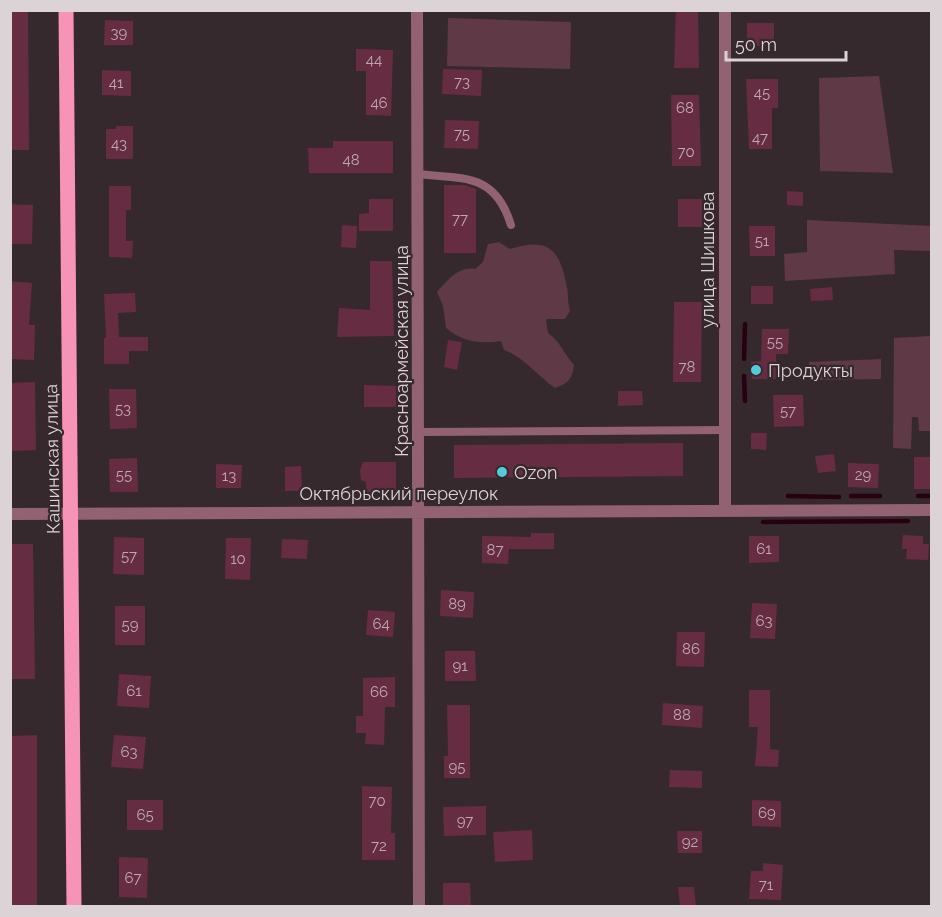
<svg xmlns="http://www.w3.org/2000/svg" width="942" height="917" viewBox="0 0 942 917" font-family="Raleway,sans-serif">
<rect width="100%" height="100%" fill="#36292d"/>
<path fill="#5f3946" d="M448,18L571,22L570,69L447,66Z
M879,76L893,173L820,171L819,78Z
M807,220L931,226V251L894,250L895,274L785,281L784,254L807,252Z
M499,242L510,249C545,238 559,246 566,283C569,293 567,301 570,311L565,319H546L548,333C560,341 564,354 574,365C572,379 569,383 555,388C537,376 524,357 504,350L501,341C481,344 462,342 446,328L443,306L437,292C448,280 459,266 475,269L483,262L488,244Z
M931,336V431H919L918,417H912L911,449L893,448L894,338Z
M881,359V379L809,380V362Z"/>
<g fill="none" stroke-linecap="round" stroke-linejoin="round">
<path stroke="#270111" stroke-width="4.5" d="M744,359L745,324
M744,376L745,401
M788,496L839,497
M851,496H880
M918,496H932
M763,522L908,521"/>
</g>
<path fill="#662c42" d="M10,10H28L29,150H10Z
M676,10H698L699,68H674Z
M105,20L133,21V45H104Z
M747,23H774V46H747Z
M356,49L393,50L391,116L366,115V71H356Z
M443,69L482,70L481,96L442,94Z
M102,70L131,71V96L102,95Z
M746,79H778V108H772V149H749Z
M671,95H699L701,166H672Z
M445,120L479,121L478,149L444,148Z
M116,126H133V159H106V129H116Z
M333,141H393V173H309L308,148H333Z
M444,185H465L476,189V253H444Z
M109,186H131V210H126V241H133L132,258L109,257Z
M787,191L803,192V206L787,205Z
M369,199H393V231H359V214L369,213Z
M678,199H702V227H678Z
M10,204L33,205L32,244H10Z
M342,225L357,226L356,248L341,247Z
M749,226H775V256H750Z
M370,261H392L394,336L337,337L339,308L370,310Z
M10,281L32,283L29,325H35L34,360L10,359Z
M751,286H773V304H751Z
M832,287L833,300L811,301L810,289Z
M135,293L136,312L118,313L119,337H148V351H129V364H104V338H106L104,294Z
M674,302H702L701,382H673Z
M762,329H789L788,354H776L777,379H752L751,362L761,361Z
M448,340L462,342L457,370L444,367Z
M35,382L36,450L10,451V383Z
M364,385L396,386V407H364Z
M109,389H136L137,428L110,429Z
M618,391H642L643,405L618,406Z
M773,395H803L804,426L774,427Z
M751,433H767L766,450L751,449Z
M683,443V476L454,478V445Z
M834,454L836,471L818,473L815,456Z
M914,457H932V489H914Z
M137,458L138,492H110L109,459Z
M363,462H396V491L366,492V482L361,480L360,470Z
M848,463L879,464L878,488L848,487Z
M216,464L242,465L241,488H216Z
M301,466L302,491H285V467Z
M531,533H554V549H509L508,564L482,563V536L531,537Z
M903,535L923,536V544H929L928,560L906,559L907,549H902Z
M749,536H779V562L749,563Z
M114,537L144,538V575L113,574Z
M226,538H251L250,580L225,579Z
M282,539L308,540L307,559L281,558Z
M10,544H33L35,679H10Z
M441,590L474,592L473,618L440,616Z
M752,603L777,604L775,639L750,638Z
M115,606H145V645H115Z
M368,610L395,612L393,637L366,635Z
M677,632H705L704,667L676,666Z
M445,651H475L476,681H445Z
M119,674L151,676L149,708L117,706Z
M395,677V707H385L384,745L365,744L366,733H356V716H363V678Z
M749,690H770V749L779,750L778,767L755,766L758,727H749Z
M663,703L703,706L702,728L662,725Z
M447,705H470V778H444V756H448Z
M37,735V906H10V736Z
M114,735L146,737L143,769L111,767Z
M670,770L702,771V788L669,787Z
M362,786L392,787L391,833H395V860H362Z
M127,800H163V830H127Z
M752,800L781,801V827L752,826Z
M486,806V835L444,836L443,807Z
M532,830L533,860L495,862L493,832Z
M677,831H702V853H678Z
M119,857L148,858L147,898L119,897Z
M763,863L783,865L781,900L749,899L751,871H763Z
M443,883H470L471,905H443Z
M678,887H694L696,906H680Z"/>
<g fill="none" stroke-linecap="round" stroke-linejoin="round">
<path stroke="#926272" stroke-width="8" d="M418,174C464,179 495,173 511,225
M419,432L726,430"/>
<path stroke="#926272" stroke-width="12" d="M417,10L419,906
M725,10V510
M10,514L932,510"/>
<path stroke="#f793b6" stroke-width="15" d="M66,10L74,906"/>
</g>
<g fill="#53cbdb" stroke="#36292d" stroke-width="2">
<circle cx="756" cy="370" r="6"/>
<circle cx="502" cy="472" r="6"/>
</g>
<g text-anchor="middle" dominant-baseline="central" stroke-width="4.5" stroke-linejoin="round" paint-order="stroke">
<g font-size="15" fill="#bea9b0">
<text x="119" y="33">39</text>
<text x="374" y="60">44</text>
<text x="462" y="82">73</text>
<text x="116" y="83">41</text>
<text x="762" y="93">45</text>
<text x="379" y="103">46</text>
<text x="685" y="108">68</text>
<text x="462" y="134">75</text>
<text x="760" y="138">47</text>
<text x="119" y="144">43</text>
<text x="686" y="152">70</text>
<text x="351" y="160">48</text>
<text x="460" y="219">77</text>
<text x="762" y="241">51</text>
<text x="775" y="342">55</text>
<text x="687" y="367">78</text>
<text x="123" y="409">53</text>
<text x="788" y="411">57</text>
<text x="124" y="475">55</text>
<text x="863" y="475">29</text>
<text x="229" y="476">13</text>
<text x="764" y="549">61</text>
<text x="495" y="550">87</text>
<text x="129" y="556">57</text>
<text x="238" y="559">10</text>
<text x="457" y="604">89</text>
<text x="764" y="621">63</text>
<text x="381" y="624">64</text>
<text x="130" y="625">59</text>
<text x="691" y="649">86</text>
<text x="460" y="666">91</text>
<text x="134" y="691">61</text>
<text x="379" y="692">66</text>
<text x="682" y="715">88</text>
<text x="129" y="752">63</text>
<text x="457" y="767">95</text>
<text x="377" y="801">70</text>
<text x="767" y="813">69</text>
<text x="145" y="815">65</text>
<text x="465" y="821">97</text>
<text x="690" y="842">92</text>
<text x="379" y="846">72</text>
<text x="133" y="878">67</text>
<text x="766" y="885">71</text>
</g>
<g font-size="18" fill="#dbd3d5" stroke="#36292d">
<text transform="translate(707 260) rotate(-90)">улица Шишкова</text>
<text transform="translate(401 351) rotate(-90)">Красноармейская улица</text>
<text transform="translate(52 459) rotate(-91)">Кашинская улица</text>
<text x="399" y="493">Октябрьский переулок</text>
</g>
<g font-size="18" fill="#dbd3d5" stroke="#36292d" text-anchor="start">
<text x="768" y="370">Продукты</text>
<text x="514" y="472">Ozon</text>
</g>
</g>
<rect width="942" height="917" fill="none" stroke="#dbd3d5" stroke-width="24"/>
<path d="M726 51v9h120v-9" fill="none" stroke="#dbd3d5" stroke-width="3"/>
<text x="735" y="51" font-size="18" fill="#dbd3d5" stroke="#36292d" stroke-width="4.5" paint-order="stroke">50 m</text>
</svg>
